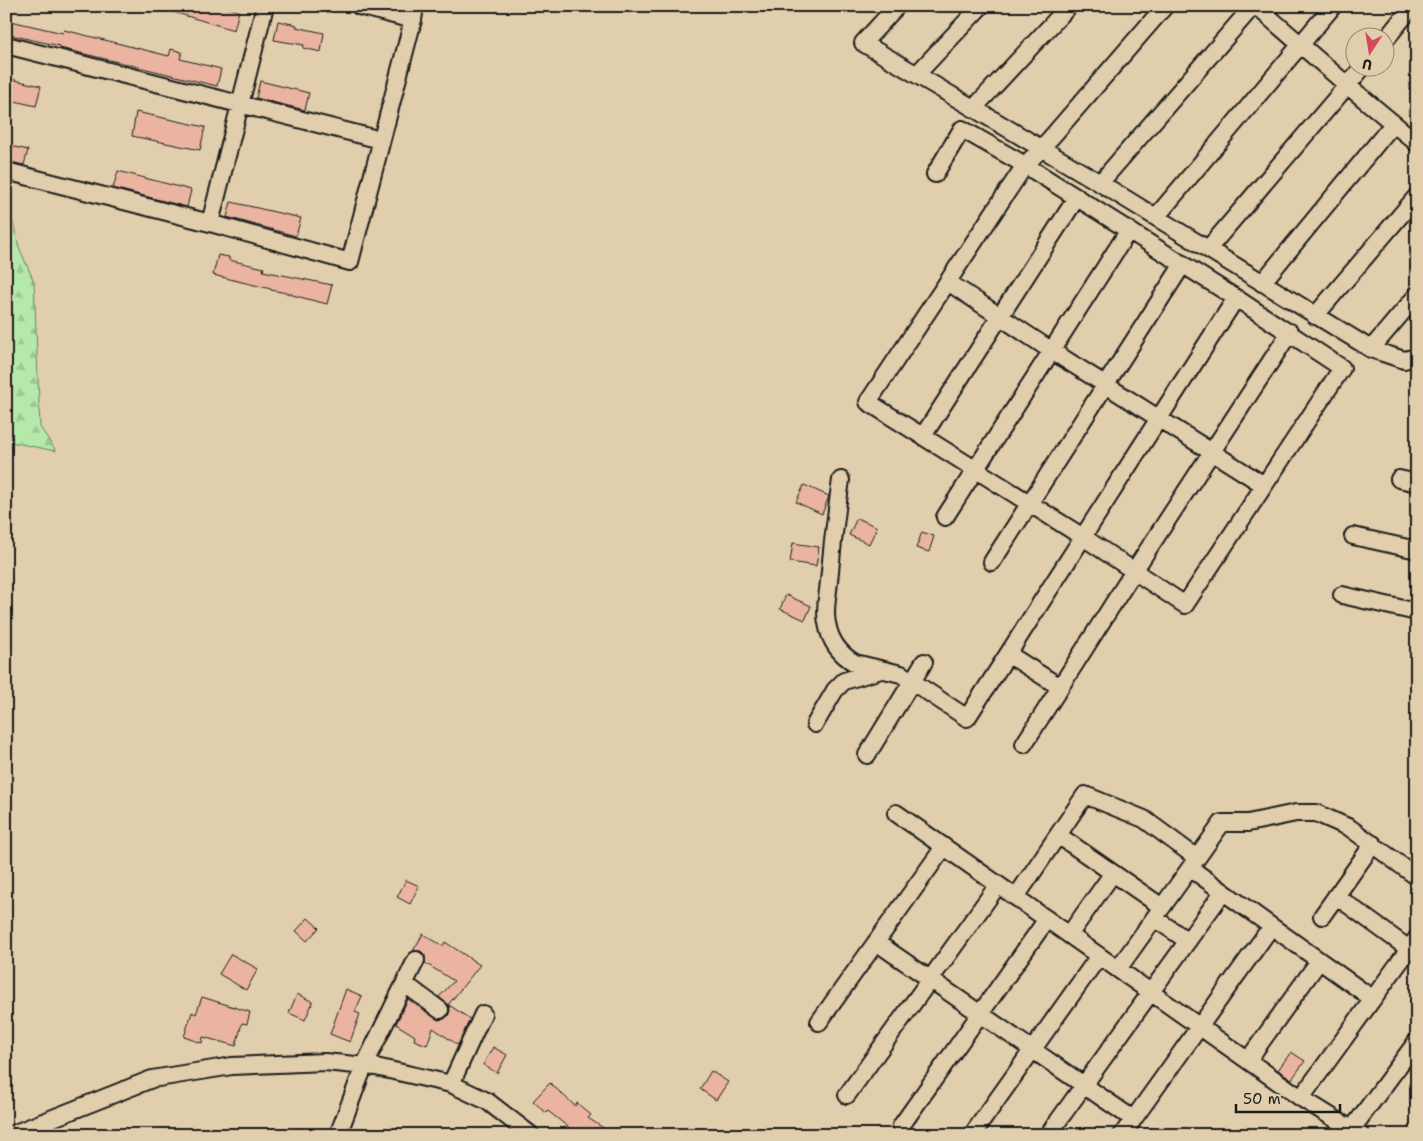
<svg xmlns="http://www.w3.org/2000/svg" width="1423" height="1141" viewBox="0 0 1423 1141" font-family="'Shantell Sans',sans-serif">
<defs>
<pattern id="forest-firs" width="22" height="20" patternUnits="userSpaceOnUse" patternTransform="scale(1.25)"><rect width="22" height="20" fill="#b5e9aa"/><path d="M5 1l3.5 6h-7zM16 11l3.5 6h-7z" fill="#9bc792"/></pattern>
</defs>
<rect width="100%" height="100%" fill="#e1ceac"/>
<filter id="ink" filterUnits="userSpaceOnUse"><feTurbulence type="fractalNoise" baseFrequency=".02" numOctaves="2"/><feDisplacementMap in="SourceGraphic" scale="10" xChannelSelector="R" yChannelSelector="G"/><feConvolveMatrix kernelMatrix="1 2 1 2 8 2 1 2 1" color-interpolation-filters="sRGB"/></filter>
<g filter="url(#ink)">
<path fill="url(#forest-firs)" stroke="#688263" d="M6,196L19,247L34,282L40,427L56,451L6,441Z"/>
<path fill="#ebb4a1" stroke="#1c1c1c" d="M163,6H222L239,11L234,30L163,9Z
M6,20L63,33L64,30L169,56L171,49L182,52L180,59L221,69L217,86L60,48V46L6,34Z
M278,21L297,25L296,27L324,33L321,52L303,48L304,45L274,40Z
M6,78L41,86L36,106L6,99Z
M260,81L309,93L305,110L256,98Z
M136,112L205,127L200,150L132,136Z
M6,145L28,150L24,165L6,161Z
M118,171L191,190L187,207L113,188Z
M231,202L301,218L296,236L227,217Z
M218,255L229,257V260L264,268L263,271L332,285L327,304L292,295V294L271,290V289L213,275Z
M804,485L829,496L822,514L796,502Z
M857,518L877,527L869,544L849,535Z
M922,532L934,536L929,552L916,548Z
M793,543L819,547L816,566L790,562Z
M786,595L811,606L805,620L780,609Z
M406,880L419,886L410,904L397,897Z
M308,918L319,928L307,941L296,931Z
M423,934L443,946L445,942L480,965L448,1005L439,997L454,981L425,963V955L421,951H413Z
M231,954L258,969L246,990L219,974Z
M346,989L362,996L355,1012L360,1014L350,1042L330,1034Z
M297,994L313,1002L305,1020L289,1013Z
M202,997L250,1012L247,1024L242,1023L236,1046L203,1037L202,1043L184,1037L192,1012L196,1014Z
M408,999L438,1020L444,1019L448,1016L450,1011L449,1005L470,1019L458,1045L433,1028L427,1045L414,1040L415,1036L396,1024Z
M493,1047L507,1055L497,1073L483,1065Z
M1291,1052L1305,1061L1292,1079L1278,1070Z
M711,1071L728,1082L716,1100L700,1089Z
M550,1083L575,1106L577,1103L591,1115L588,1118L614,1135H578L548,1111L546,1113L533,1101Z"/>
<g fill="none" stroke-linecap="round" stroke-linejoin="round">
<g stroke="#1c1c1c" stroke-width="20">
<path id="street" d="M359,6L413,20L415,6
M897,6L863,43L1100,183L1371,349L1404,360L1417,357
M1256,6L1347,85L1417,143
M1386,39L1411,8
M6,45L381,140
M917,74L981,6
M974,108L1069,6
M6,171L210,223L350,262L413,20
M935,174L962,129L1025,165L1236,298L1342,368L1185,605L1083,537L868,402L1025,165L1042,148L1165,6
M1100,183L1253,6
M1156,217L1333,6
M210,223L265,6
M1208,249L1362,68
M948,282L1052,351L1264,485
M1262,283L1393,124
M1315,316L1417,196
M1371,349L1417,295
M923,436L1077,197
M1399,479L1417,483
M841,480C836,514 832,547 829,581C828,594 824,610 827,623C830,641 839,654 855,663L901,674L967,718L1236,298
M945,517L1129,230
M1353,536L1417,550
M992,562L1183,264
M1342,595L1417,612
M1008,654L1060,687
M815,724L835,690L844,681L881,670
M1024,744L1134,571L1290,332
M867,755L924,662
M896,813L1301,1098L1361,1135
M1058,835L1162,907
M1190,868L1373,999
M1336,896L1409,949
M1016,897L1085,795L1144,819L1197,858
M1322,916L1373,844
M1154,918L1188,941
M1069,935L1113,873
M876,942L1133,1119
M1118,969L1222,823H1248L1296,813H1316L1350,828L1417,877
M405,984L440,1010
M819,1022L944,847
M1248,1060L1319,961
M451,1084L483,1014
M847,1095L998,885
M1301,1098L1417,938
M901,1126L1047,919
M1352,1129L1417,1041
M10,1135L152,1079L232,1066L325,1062L376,1067L451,1084L487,1101L531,1135
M338,1135L364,1066L416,960
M972,1135L1099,956
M1048,1135L1223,892
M1122,1135L1271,927"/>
</g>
<use href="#street" stroke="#e1ceac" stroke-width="16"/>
</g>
</g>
<rect width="1423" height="1141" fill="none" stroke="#e1ceac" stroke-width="25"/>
<rect x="12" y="12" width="1398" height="1116" fill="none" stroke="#1c1c1c" stroke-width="2" filter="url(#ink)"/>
<g transform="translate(1370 52) rotate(192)"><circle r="24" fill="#e1ceac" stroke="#928772"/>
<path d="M0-4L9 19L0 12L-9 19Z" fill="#d1495b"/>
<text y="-8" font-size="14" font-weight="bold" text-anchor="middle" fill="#1c1c1c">U</text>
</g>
<path d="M1236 1104v8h104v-8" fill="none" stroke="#1c1c1c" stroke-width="2.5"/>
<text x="1243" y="1104" font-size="15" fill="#1c1c1c" stroke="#e1ceac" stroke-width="4" paint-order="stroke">50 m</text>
</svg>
